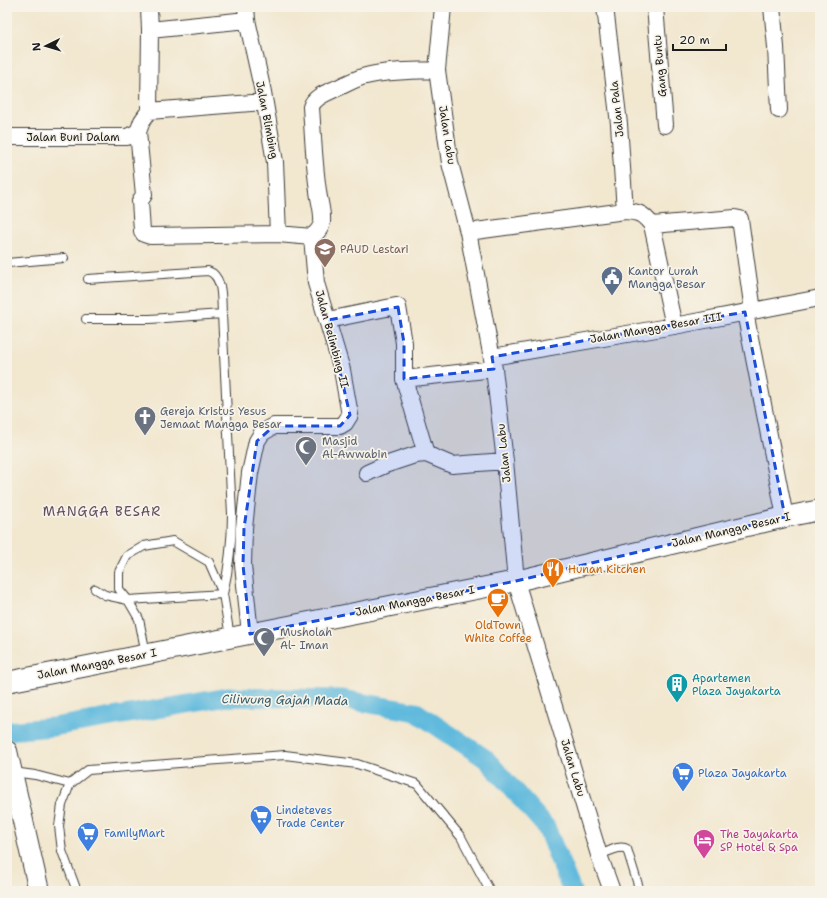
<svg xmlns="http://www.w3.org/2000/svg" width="827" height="898" viewBox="0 0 827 898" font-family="'Shantell Sans',sans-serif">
<rect width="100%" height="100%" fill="#f7f3e8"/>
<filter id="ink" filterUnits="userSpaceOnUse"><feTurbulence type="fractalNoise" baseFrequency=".025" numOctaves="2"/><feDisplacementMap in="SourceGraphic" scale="8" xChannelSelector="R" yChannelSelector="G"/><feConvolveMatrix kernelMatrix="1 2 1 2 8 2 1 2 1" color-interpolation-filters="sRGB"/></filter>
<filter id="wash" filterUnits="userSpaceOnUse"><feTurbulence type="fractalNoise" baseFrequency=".012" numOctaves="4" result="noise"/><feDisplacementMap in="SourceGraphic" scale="16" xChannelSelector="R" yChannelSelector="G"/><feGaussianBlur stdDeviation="0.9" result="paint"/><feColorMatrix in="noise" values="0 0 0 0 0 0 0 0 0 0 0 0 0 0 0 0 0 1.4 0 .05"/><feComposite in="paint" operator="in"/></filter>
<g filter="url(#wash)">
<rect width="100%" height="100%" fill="#f2e7cf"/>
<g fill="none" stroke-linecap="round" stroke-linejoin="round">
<path stroke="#60badd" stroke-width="19" d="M7,731L53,727L228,697L342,699L416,712L486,759L546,827L572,891"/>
</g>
</g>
<g filter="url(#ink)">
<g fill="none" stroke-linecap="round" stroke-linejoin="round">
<g stroke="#3c3a37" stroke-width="10">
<path id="service" d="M7,263L64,258
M88,279L208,271C224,276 221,301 222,314L232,514C232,541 229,568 223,594
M86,319H150L222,314
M95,589L105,595L128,600L223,594
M146,654L139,619L128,600L119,589V572L127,556L144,546L173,541L209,562L223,594L230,637
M13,772L35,775L70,784
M599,855C607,853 619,844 627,849L640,891
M77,891L62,851L59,826L62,805L70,784L88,770L285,755L357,764L417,784L461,837L490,891"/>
</g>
<g stroke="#3c3a37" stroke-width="18">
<path id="minor" d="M149,7L150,30L149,111L142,121L138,132L144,195L140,201L142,231L144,234L150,236L278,234L312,237L316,283L342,370L350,415L345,423L340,426H274L262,433L257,441L250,473L244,528L243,565L250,634
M246,7L247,20L263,92L275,162L278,234
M443,7L437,70L450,163L468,232L494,369L505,461L516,581L599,855L612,891
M605,7L619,124L625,211
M655,7L665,125
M772,7L776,47L779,110
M150,30L247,20
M149,111L264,102
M7,137H127L138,132
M652,225L735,218L740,219L753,311
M468,232L625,211C640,212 643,214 652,225L674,326
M312,237C317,232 321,229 322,222C323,211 319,201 318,191C314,163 313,135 311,107C314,97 326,93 335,89C345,85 356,78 366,76C389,70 413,71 437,70
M745,312L785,517
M328,320L396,306L398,307L404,343V379
M492,357L674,326L820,298
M426,454L404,379L494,369
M367,473L385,465L415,455L426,454L452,465L505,461"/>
</g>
<g stroke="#3c3a37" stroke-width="22">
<path id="tertiary" d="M7,682L516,581L785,517L820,510
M7,751L39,891"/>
</g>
<use href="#service" stroke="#fff" stroke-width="8"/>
<use href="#minor" stroke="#fff" stroke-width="16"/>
<use href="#tertiary" stroke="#fff" stroke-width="20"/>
</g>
</g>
<path fill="#1d4ed8" fill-opacity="0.2" stroke="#1d4ed8" stroke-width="3" stroke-dasharray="8 5" stroke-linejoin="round" d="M398,307L404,343V379L494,369L492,357L745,312L785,517L516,581L250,634L243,565L244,528L257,441L274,426H340L350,415L328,320Z"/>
<defs>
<g id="school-pin" transform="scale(1.15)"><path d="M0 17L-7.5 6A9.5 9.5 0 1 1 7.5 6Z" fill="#8d6e63" stroke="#f7f3e8"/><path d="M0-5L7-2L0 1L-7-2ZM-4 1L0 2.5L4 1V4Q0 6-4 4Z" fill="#fff"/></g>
<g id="civic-pin" transform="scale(1.15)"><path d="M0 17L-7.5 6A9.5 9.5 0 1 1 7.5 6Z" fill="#5c6f8a" stroke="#f7f3e8"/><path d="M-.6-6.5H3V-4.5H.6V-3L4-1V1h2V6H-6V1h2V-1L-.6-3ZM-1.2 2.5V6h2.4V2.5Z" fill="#fff"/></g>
<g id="church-pin" transform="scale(1.15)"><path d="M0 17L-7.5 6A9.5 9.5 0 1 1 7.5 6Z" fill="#6b7280" stroke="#f7f3e8"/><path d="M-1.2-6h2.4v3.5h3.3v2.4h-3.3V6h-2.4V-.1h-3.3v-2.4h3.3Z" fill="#fff"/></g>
<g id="mosque-pin" transform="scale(1.15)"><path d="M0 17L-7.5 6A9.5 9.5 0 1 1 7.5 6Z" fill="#6b7280" stroke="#f7f3e8"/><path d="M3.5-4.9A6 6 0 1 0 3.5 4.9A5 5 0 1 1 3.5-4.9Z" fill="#fff"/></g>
<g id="restaurant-pin" transform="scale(1.15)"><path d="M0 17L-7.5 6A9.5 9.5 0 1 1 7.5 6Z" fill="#e8710a" stroke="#f7f3e8"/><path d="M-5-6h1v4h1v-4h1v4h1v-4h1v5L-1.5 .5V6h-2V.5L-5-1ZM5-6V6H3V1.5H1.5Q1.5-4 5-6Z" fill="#fff"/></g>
<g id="cafe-pin" transform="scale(1.15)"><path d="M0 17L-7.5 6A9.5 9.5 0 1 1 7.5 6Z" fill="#e8710a" stroke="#f7f3e8"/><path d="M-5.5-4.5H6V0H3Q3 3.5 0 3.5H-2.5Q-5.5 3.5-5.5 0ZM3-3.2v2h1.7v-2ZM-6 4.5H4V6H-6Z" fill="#fff"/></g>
<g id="building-pin" transform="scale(1.15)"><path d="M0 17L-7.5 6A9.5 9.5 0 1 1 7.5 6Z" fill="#0f9aa8" stroke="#f7f3e8"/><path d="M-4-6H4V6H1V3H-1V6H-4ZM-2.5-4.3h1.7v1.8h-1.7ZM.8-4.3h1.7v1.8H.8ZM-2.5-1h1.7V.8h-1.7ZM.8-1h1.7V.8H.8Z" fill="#fff"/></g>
<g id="supermarket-pin" transform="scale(1.15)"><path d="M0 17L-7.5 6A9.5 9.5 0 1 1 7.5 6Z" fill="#3f7fe0" stroke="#f7f3e8"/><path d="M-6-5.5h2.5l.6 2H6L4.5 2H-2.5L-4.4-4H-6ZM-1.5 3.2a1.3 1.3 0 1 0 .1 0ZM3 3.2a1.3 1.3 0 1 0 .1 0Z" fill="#fff"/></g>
<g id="hotel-pin" transform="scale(1.15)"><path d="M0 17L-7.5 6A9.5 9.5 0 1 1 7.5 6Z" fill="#d1479c" stroke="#f7f3e8"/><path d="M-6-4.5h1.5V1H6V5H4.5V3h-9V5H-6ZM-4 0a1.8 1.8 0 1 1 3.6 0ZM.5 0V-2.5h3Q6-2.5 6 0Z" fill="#fff"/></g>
</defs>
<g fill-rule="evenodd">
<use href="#school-pin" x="325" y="249"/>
<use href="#civic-pin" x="612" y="277"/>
<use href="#church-pin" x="145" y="417"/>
<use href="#mosque-pin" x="306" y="447"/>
<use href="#restaurant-pin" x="553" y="569"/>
<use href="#cafe-pin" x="498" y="599"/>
<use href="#mosque-pin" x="264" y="638"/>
<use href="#building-pin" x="677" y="684"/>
<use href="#supermarket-pin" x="683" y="773"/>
<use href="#supermarket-pin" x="261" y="816"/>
<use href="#supermarket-pin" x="88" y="833"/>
<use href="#hotel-pin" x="704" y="840"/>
</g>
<g text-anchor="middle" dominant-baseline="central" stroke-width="3.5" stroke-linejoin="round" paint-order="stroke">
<g font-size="11" fill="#1c1c1c" stroke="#f7f3e8">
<text transform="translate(660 66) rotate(-95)">Gang Buntu</text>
<text transform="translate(617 109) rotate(-96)">Jalan Pala</text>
<text transform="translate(267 120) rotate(79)">Jalan Blimbing</text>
<text transform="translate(447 135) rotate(81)">Jalan Labu</text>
<text x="73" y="137">Jalan Buni Dalam</text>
<text transform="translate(656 328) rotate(-10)">Jalan Mangga Besar III</text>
<text transform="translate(332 339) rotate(75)">Jalan Belimbing II</text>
<text transform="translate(504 453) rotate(-96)">Jalan Labu</text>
<text transform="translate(731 530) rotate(-13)">Jalan Mangga Besar I</text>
<text transform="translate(415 601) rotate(-11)">Jalan Mangga Besar I</text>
<text transform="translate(97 664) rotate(-11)">Jalan Mangga Besar I</text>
<text transform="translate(573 768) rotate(73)">Jalan Labu</text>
</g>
<g font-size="11" fill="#785e54" stroke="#f7f3e8" text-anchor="start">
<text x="340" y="249">PAUD Lestari</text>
</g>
<g font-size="11" fill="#4e5e75" stroke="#f7f3e8" text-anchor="start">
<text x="628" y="271">Kantor Lurah<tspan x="628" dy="13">Mangga Besar</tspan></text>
</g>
<g font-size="11" fill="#5b616d" stroke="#f7f3e8" text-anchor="start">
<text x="160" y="411">Gereja Kristus Yesus<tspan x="160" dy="13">Jemaat Mangga Besar</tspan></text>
<text x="322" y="441">Masjid<tspan x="322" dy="13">Al-Awwabin</tspan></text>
<text x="280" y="632">Musholah<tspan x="280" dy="13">Al- Iman</tspan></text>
</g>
<g font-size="11" fill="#c56008" stroke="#f7f3e8" text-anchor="start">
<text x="568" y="569">Hunan Kitchen</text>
<text x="498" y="625" text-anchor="middle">OldTown<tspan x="498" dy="13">White Coffee</tspan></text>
</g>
<g font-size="11" fill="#0d838f" stroke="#f7f3e8" text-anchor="start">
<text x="692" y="678">Apartemen<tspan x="692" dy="13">Plaza Jayakarta</tspan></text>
</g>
<g font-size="11" fill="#366cbe" stroke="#f7f3e8" text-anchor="start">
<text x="698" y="773">Plaza Jayakarta</text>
<text x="276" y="810">Lindeteves<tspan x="276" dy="13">Trade Center</tspan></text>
<text x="104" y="833">FamilyMart</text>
</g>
<g font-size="11" fill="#b23c85" stroke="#f7f3e8" text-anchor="start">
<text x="720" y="834">The Jayakarta<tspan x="720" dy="13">SP Hotel &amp; Spa</tspan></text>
</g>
<g font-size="12" font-style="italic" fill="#375b69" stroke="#f7f3e8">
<text transform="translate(285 700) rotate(1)">Ciliwung Gajah Mada</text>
</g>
<g font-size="13" letter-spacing="1" fill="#614d60" stroke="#f7f3e8">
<text x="102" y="511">MANGGA BESAR</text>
</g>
</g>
<rect width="827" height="898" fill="none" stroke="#f7f3e8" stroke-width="24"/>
<g transform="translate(46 46) rotate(265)" stroke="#f7f3e8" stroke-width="3" paint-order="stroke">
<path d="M0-3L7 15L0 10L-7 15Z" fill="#1c1c1c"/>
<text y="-6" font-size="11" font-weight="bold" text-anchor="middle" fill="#1c1c1c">N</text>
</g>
<path d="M673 44v6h53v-6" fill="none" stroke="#1c1c1c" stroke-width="2"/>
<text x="679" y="44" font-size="12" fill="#1c1c1c" stroke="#f7f3e8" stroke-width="3" paint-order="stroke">20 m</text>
</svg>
